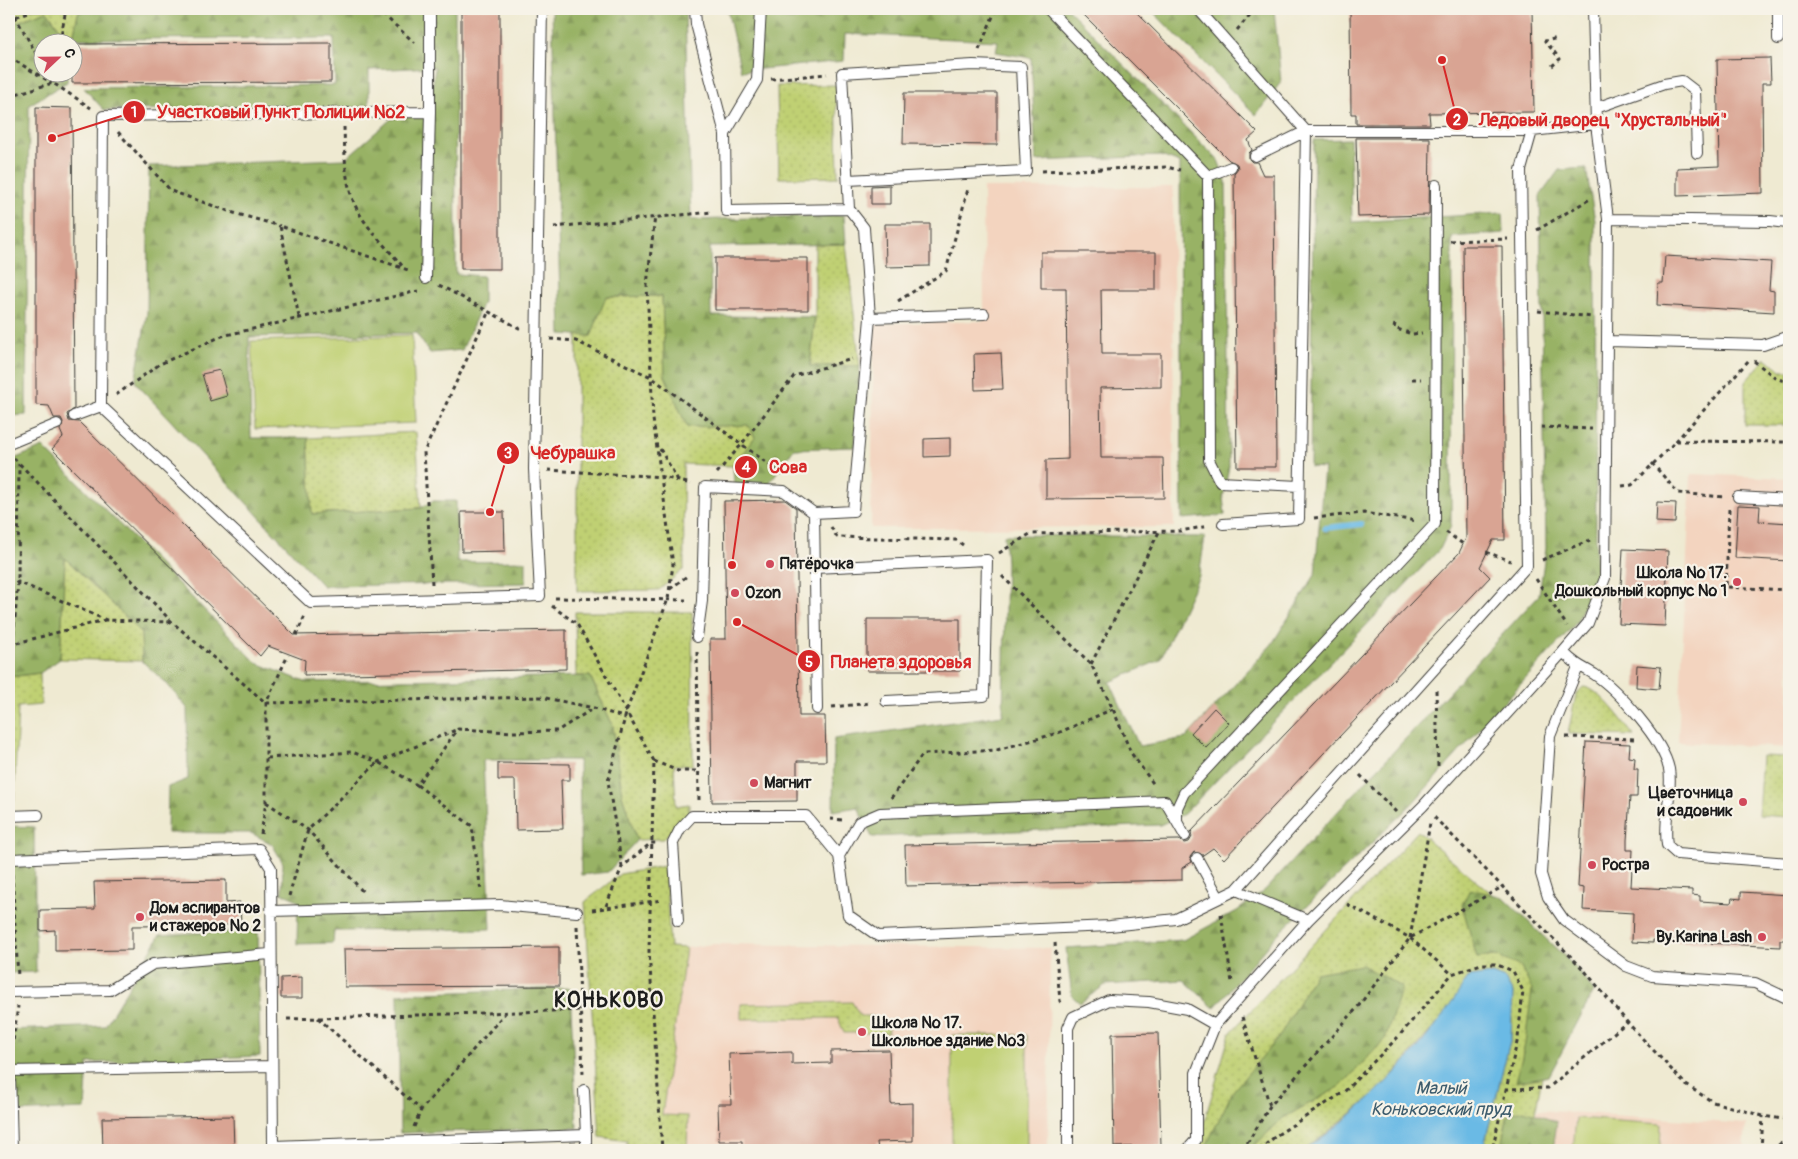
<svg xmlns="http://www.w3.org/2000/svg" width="1798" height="1159" viewBox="0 0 1798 1159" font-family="Pangolin,sans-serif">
<defs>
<pattern id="green-dots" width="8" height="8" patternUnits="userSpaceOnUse" patternTransform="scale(1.25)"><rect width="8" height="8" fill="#c0d073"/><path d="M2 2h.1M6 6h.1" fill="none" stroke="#a4b263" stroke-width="1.8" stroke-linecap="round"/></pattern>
<pattern id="forest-firs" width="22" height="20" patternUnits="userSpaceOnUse" patternTransform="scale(1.25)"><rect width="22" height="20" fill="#98b265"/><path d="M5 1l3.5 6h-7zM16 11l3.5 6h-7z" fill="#829857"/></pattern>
</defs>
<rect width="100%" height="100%" fill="#f7f3e8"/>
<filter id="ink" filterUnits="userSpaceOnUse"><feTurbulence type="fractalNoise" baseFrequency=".02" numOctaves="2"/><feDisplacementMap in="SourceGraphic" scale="10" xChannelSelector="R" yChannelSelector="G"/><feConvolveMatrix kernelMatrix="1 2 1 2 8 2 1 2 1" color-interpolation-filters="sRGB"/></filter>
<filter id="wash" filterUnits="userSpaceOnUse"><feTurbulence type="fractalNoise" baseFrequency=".0096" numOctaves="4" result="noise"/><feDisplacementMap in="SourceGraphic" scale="20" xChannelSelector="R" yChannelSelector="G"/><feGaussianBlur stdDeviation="1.12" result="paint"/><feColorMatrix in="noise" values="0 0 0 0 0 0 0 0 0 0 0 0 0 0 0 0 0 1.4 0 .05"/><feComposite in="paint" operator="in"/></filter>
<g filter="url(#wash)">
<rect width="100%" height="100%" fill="#efead2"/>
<path fill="#f3d4bf" d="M1173,187L1174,527L871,528L874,324L984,321L983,188Z
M1691,474L1789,478V748L1678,742Z
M712,944L1050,948L1048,1150H687L688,1116L662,1115L686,948Z
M1537,1110L1746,1124L1744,1150H1528Z"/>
<path fill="url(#green-dots)" stroke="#6e7648" d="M9,9H90L78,13L73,39L70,42L47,11L9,25Z
M836,85L838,177L779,178L777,86Z
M846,244L860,366H810L815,317V245Z
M662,296L665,376L748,425L755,437L733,466L683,464L684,569L659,590L577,591V335L591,336L605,297Z
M1766,358L1781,371H1789V425H1745V382Z
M416,432L421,508L311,514L308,438Z
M65,558L141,632L142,661L60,659Z
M575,612H692L693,765H674L676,806L689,804V812L663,839L637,840L622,795L613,726L590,676H576Z
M40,673L41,705L18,707L14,801H9V677Z
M1583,687C1599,687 1624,723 1634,736L1568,734L1576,694Z
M1762,756L1789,757V817L1758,815Z
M1418,831L1565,956L1528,1150H1483L1511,1037L1513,993L1505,979L1492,974L1468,977L1453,1004L1391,1077L1369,1099L1305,1150H1196L1230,1033Z
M665,866L670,947L686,948L662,1115L688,1116L687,1150H627V1141L600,1137L585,902L620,874Z
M852,1002L860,1016H872L888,1025V1033H844L838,1018L741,1019V1004Z"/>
<path fill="url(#forest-firs)" stroke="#5a6740" d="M90,9H455L456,274L483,276V302L462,350L430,353L416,333L249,337L251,438H308L312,514L420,508L433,501H456L457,562L526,561V583L323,586L135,382L147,313L149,166L345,159L391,119L430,111L435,67L369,70V108L104,110L84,88L335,85L334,38L73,39L78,13Z
M552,9H685L691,220L844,215L846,244L710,247L711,316L815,317L810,366H860L855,447L794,449L767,486L734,484L733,466L755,437L748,425L687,427L665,376L662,296L606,297L591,336L561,334Z
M727,9H1068L1218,160L1226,181L1229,466L1223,498L1225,515L1182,519L1180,163L1161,156L1036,161L1031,58L996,52L998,41L845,34L844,61L741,71Z
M1150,9H1274L1281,82L1256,115Z
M47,11L69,42H42V72L67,73V82L29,105L26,415L9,416V25Z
M1350,139L1352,222L1503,213L1504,233L1452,237L1451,526L1440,549L1184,814L1160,825L872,837L858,807L833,811L834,739L1003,715L1006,562L1004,535L1205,537L1199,576L1160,660L1110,682L1139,746L1186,738L1272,644L1315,575L1324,468L1310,467L1314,140Z
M1586,168L1595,221L1596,574L1577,622L1410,806L1277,935L1214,1008L1184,980L1105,985L1080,1003L1072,996L1066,948L1183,940L1237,911L1265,890L1539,595L1546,548L1540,196L1559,170Z
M43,447L257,663L305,682L590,676L613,726L622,795L637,840L608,872L581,875L579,760H483L491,929L334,931L333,943L297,944L298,900L282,893L283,863L272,844L251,833H167L168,787L188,779L187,708L168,685L142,661L141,632L65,558L60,659L40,673L9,677V461Z
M9,826L34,827L36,972L9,973Z
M1470,889L1503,897L1575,967L1594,991L1549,1076L1516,1082L1525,1044L1532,990L1521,967L1496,956L1477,958L1462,905Z
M258,929L260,1056L88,1063L85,1109L9,1112V1030L105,1026L160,935Z
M1362,965L1402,987L1385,1039L1341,1086L1283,1118L1250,1150H1204L1233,1091L1279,1037L1315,973Z
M570,988L577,1128L400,1133L398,994Z
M1524,1110L1557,1122L1553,1150H1500L1508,1114Z"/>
<path fill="#c0d073" stroke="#6e7648" d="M412,335L416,423L255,429L251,341Z
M952,1035H1027V1150H952Z
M1576,1118L1661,1124L1660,1150H1573Z"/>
<path fill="#6bbae5" stroke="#446b80" d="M1492,974L1505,979L1513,993L1511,1037L1483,1150H1305C1370,1105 1428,1045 1468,977Z"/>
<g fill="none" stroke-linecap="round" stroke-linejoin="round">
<path stroke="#6bbae5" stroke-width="6" d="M1325,528L1361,524"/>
</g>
<g id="blocks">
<path fill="#d9a493" d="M461,9H500V269H461Z
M1078,9H1133L1257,132L1248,140L1252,150L1249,153V159L1252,162H1257L1263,175H1274L1276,467H1237L1234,173L1238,168L1237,164L1229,160Z
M1350,9H1532L1534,112L1429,113L1430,124H1356V114H1351Z
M331,43V82L72,83V44Z
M1770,58L1771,83H1762L1763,193L1677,196V168L1719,166L1717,59Z
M904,93H997V145L903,144Z
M36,107L72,108L74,409L67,414L69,421L79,422L294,635L566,630V669L304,675L305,660L268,646L260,656L52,449L63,437L60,430L63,422L61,418H54L49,406L36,405Z
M1356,138H1430L1429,215L1358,217Z
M890,185V204H871V186Z
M885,224H930V266L886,267Z
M1463,246H1502L1505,540H1493L1480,567L1490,577L1224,859L1213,848L1203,855L1194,852L1190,857L1192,862L1182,868V880L906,886L905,845L1179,840L1184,843L1189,842L1192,837L1191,832L1459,553L1466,538Z
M1041,252H1156V290H1101L1102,354H1161V387L1100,388L1101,458H1163L1164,498L1046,499V460L1068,459L1066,288H1041Z
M1665,256L1771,262L1769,290L1774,291V312L1657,305L1658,283H1663Z
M715,258H808V310H715Z
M1001,353L1003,389L975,390L974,354Z
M220,370L227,396L210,401L202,374Z
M950,438V456L924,457V439Z
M785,500L796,508L799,716H825L826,761H797V801L712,802L710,639H726L724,501Z
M1657,502L1676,503L1675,523L1656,522Z
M1738,505L1760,506L1759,521L1789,523V561L1735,558Z
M461,512H504L505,551L462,552Z
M1623,549L1668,551L1665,626L1619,624Z
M867,619H960V671H867Z
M1637,665L1661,667L1659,689L1636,687Z
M1214,708L1229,723L1206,748L1191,733Z
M1586,742L1630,744L1629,757L1635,758L1634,769H1638L1637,797H1630L1627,840V850H1633L1631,887L1692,890V895L1700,896V901L1731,903L1732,898L1741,899V892L1789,895V940H1780V947L1653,940V943L1632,942L1633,913L1583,910L1584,888L1578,887Z
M498,763L570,764V780H561L563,829L516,830L515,780H498Z
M226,880V903L240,902L241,925L132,926V950L55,951V930L40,931V910L95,909L94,882Z
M559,947V986L345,987L344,949Z
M302,977V998H281V978Z
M1158,1033L1161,1146L1114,1147L1112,1034Z
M889,1050L891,1104L913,1103V1141L877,1142L878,1150H742V1141H719L718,1104H731L729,1054L792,1052V1064L831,1063V1051Z
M233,1116L234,1150H103L102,1118Z"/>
</g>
</g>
<g filter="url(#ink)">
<use href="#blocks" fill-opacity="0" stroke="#3c3b37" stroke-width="1"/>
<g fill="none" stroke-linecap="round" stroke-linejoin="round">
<g stroke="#3c3b37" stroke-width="12">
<path id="service" d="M430,9V112
M695,9L696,24L725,134L726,211L849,209L864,228L870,318L853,511L814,513L817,709
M1048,9L1208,176L1209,460L1220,482L1299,486
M1198,9L1306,131H1532L1596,124
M1778,9V39
M1596,108L1664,84L1682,81L1695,91L1697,153
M1532,131L1521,170L1527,566L1236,890L1308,920L1423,806L1563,652L1588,623L1605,578L1608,219L1596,124L1593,9
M725,134L757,80L761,9
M1208,176L1231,167
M848,180L1026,171L1021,67L973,65L842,73L849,209
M1608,219L1770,221L1787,223L1789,226
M870,318L984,314
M1608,341L1763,345L1789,336
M101,406L103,116L430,112L426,278
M74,416L101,406L311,603L540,596L534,469L542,9
M9,444L57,424
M1738,497L1789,500
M1223,524L1299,519L1306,131L1255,156
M814,568L987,560L984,696L886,701
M697,637L702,601L705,487L784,491L814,513
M1563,652C1575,664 1580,666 1594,674C1618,690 1663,740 1669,769C1673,790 1663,821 1667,845L1677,854L1789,863
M1578,667L1550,736L1541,874L1548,897L1564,920L1626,966L1652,976L1755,983L1789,999
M9,816L38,815
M1177,820V808L1184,793L1435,524L1436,185
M1185,836L1165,801L880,813L859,822L839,856L848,915L878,936L1110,926L1176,919L1236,890
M1197,858L1219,898
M11,859L259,849L271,868L273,1146L586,1135V1150
M271,911L500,905L577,912
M678,921L673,843L680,829L692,816H806L839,856
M9,992L110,990L153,964L270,954
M584,1090L586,1135
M12,1150L10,1071L272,1066
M1068,1150V1028L1073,1017L1109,1000L1149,1002L1187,1009L1215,1025
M1187,1150L1196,1140V1073L1215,1025L1308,920"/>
</g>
<path stroke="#3c3b37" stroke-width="3" stroke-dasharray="4 4" stroke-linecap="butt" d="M11,9L42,64
M377,9L415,43
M9,19L37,9
M1237,30L1255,9
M60,42L66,9
M979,50L996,9
M9,57L52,83
M1552,66L1560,59L1545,41L1558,38
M47,72L53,83
M771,79L827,74
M53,83L55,72
M9,96L53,83L91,108
M344,127C345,151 344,177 353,200C362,225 387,247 404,268
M118,132L171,191L234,213L280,226
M1042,171L1166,167L1180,170
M554,227L712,212
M1537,230L1590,199
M1450,241L1508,239
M439,285L521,329
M898,301L946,271L968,189
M1538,311L1592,317
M299,317L280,226L411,271
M1395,324L1394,328L1412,334L1422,333
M550,339L576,341L651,377L783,475
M1754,361L1776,378L1789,383
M1412,379H1421
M116,395L160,364L222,336L418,291
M1541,427L1592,429
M1676,441L1789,442
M660,449L678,480
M14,458L172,622L266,703L541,697L594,708L626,718
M1652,463L1678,493L1724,497
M548,470L663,477L691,484
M717,473L741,445L794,376L852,359
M1622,486L1632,485L1676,441L1749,360
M1729,509L1726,587L1789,590
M1314,518L1364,513L1417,521
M831,527L837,537L956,540L963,545
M1446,532L1463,544
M1486,552L1511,561
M999,553L1030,534L1180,531L1209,526
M1542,560L1590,540
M1002,576L1091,664L1113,709L1131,753L1155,786
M1536,579L1567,626
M432,584L424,452L489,311
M9,588L18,582L106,620L171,622
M670,589L687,576
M555,598L686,600
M552,606L577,624L654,761L649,951L662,1150
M296,635L305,616
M13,642L18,582L19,464
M9,645L105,620
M697,652L699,801
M1091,664L1159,532
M1436,690L1438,766
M832,707L871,703
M1566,737L1637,739
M267,758L352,752L378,762L458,729
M654,761L678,771H698
M1360,775L1396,812
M417,785L472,826L481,891
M891,798L923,754L997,750L1058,733L1113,709
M266,802L308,830L364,893
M1434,817L1585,971L1627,1022L1686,1085L1713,1102L1763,1116L1789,1120
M830,819L843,820
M261,834L266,802V703L288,655
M622,867L608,781L627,710L668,599L673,565L653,419L647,285L655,216
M12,874L18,977
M289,896L308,830L378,762L417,785L458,729L512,732L557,731L594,708
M1347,904L1410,938L1452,974
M606,906L622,867L651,843H659
M592,910L662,900
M1221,914L1232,982
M9,925L15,930
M577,926L583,1074
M1410,938L1430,823
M1055,943L1060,1001L1063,1005
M1242,1017L1270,1106
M318,1018L421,1110
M287,1019L581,1010
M11,1056L18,1006
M1505,1089L1548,1088L1627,1022
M414,1127L421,1110L506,1012
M1243,1150L1270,1106L1357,1008L1410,938L1504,886
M1259,1150L1277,1135L1344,1092L1399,1036L1452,974L1481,964H1495L1513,971L1523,991L1518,1038L1492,1150
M1761,1150L1763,1116
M1772,1150L1789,1137"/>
<use href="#service" stroke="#fff" stroke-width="10"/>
</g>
</g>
<g fill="#d1495b" stroke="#f7f3e8" stroke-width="2">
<circle cx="770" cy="564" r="5"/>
<circle cx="1737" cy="582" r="5"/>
<circle cx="735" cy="593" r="5"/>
<circle cx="754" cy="783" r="5"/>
<circle cx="1743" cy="802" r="5"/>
<circle cx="1592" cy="865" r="5"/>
<circle cx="140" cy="917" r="5"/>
<circle cx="1762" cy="937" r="5"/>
<circle cx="862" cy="1032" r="5"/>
</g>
<g text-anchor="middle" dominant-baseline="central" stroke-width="4.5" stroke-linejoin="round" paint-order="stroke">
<g font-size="16" font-weight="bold" fill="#1c1c1c" stroke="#f7f3e8" text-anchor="start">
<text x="780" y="564">Пятёрочка</text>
<text x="1727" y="573" text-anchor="end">Школа № 17.<tspan x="1727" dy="18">Дошкольный корпус № 1</tspan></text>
<text x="745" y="593">Ozon</text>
<text x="764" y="783">Магнит</text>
<text x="1733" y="793" text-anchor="end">Цветочница<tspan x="1733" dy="18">и садовник</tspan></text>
<text x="1602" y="865">Ростра</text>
<text x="150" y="908">Дом аспирантов<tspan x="150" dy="18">и стажеров № 2</tspan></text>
<text x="1752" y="937" text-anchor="end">By.Karina Lash</text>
<text x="872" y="1023">Школа № 17.<tspan x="872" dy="18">Школьное здание №3</tspan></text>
</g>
<g font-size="18" font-style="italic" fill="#3c5b6c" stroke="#f7f3e8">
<text x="1441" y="1088">Малый<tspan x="1441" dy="21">Коньковский пруд</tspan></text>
</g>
<g font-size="21" font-weight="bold" letter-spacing="1" fill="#1c1c1c" stroke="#f7f3e8">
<text x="609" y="1000">КОНЬКОВО</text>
</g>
</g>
<path fill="none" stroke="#d62828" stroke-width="2" d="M52 138L134 112M1442 60L1457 119M490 512L508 453M732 565L746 467M737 622L809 661"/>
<g fill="#d62828" stroke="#f7f3e8" stroke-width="2">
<circle cx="52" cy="138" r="5"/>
<circle cx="1442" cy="60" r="5"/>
<circle cx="490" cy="512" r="5"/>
<circle cx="732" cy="565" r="5"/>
<circle cx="737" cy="622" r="5"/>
<circle cx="134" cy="112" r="12"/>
<circle cx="1457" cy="119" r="12"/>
<circle cx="508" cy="453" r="12"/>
<circle cx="746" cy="467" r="12"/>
<circle cx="809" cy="661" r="12"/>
</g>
<g font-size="15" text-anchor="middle" font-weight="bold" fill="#fff">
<text x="134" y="117">1</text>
<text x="1457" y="125">2</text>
<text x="508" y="458">3</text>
<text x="746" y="472">4</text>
<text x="809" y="667">5</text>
</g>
<g font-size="18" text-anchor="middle" font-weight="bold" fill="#d62828" stroke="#f7f3e8" stroke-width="4.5" stroke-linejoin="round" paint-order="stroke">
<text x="281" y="118">Участковый Пункт Полиции №2</text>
<text x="1603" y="126">Ледовый дворец "Хрустальный"</text>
<text x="573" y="459">Чебурашка</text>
<text x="788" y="473">Сова</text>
<text x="901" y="668">Планета здоровья</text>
</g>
<rect width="1798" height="1159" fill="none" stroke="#f7f3e8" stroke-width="30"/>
<g transform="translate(58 58) rotate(68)"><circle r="24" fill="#f7f3e8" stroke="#9f9d96"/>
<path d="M0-4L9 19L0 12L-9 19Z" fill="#d1495b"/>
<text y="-8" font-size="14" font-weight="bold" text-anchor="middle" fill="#1c1c1c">С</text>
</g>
</svg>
